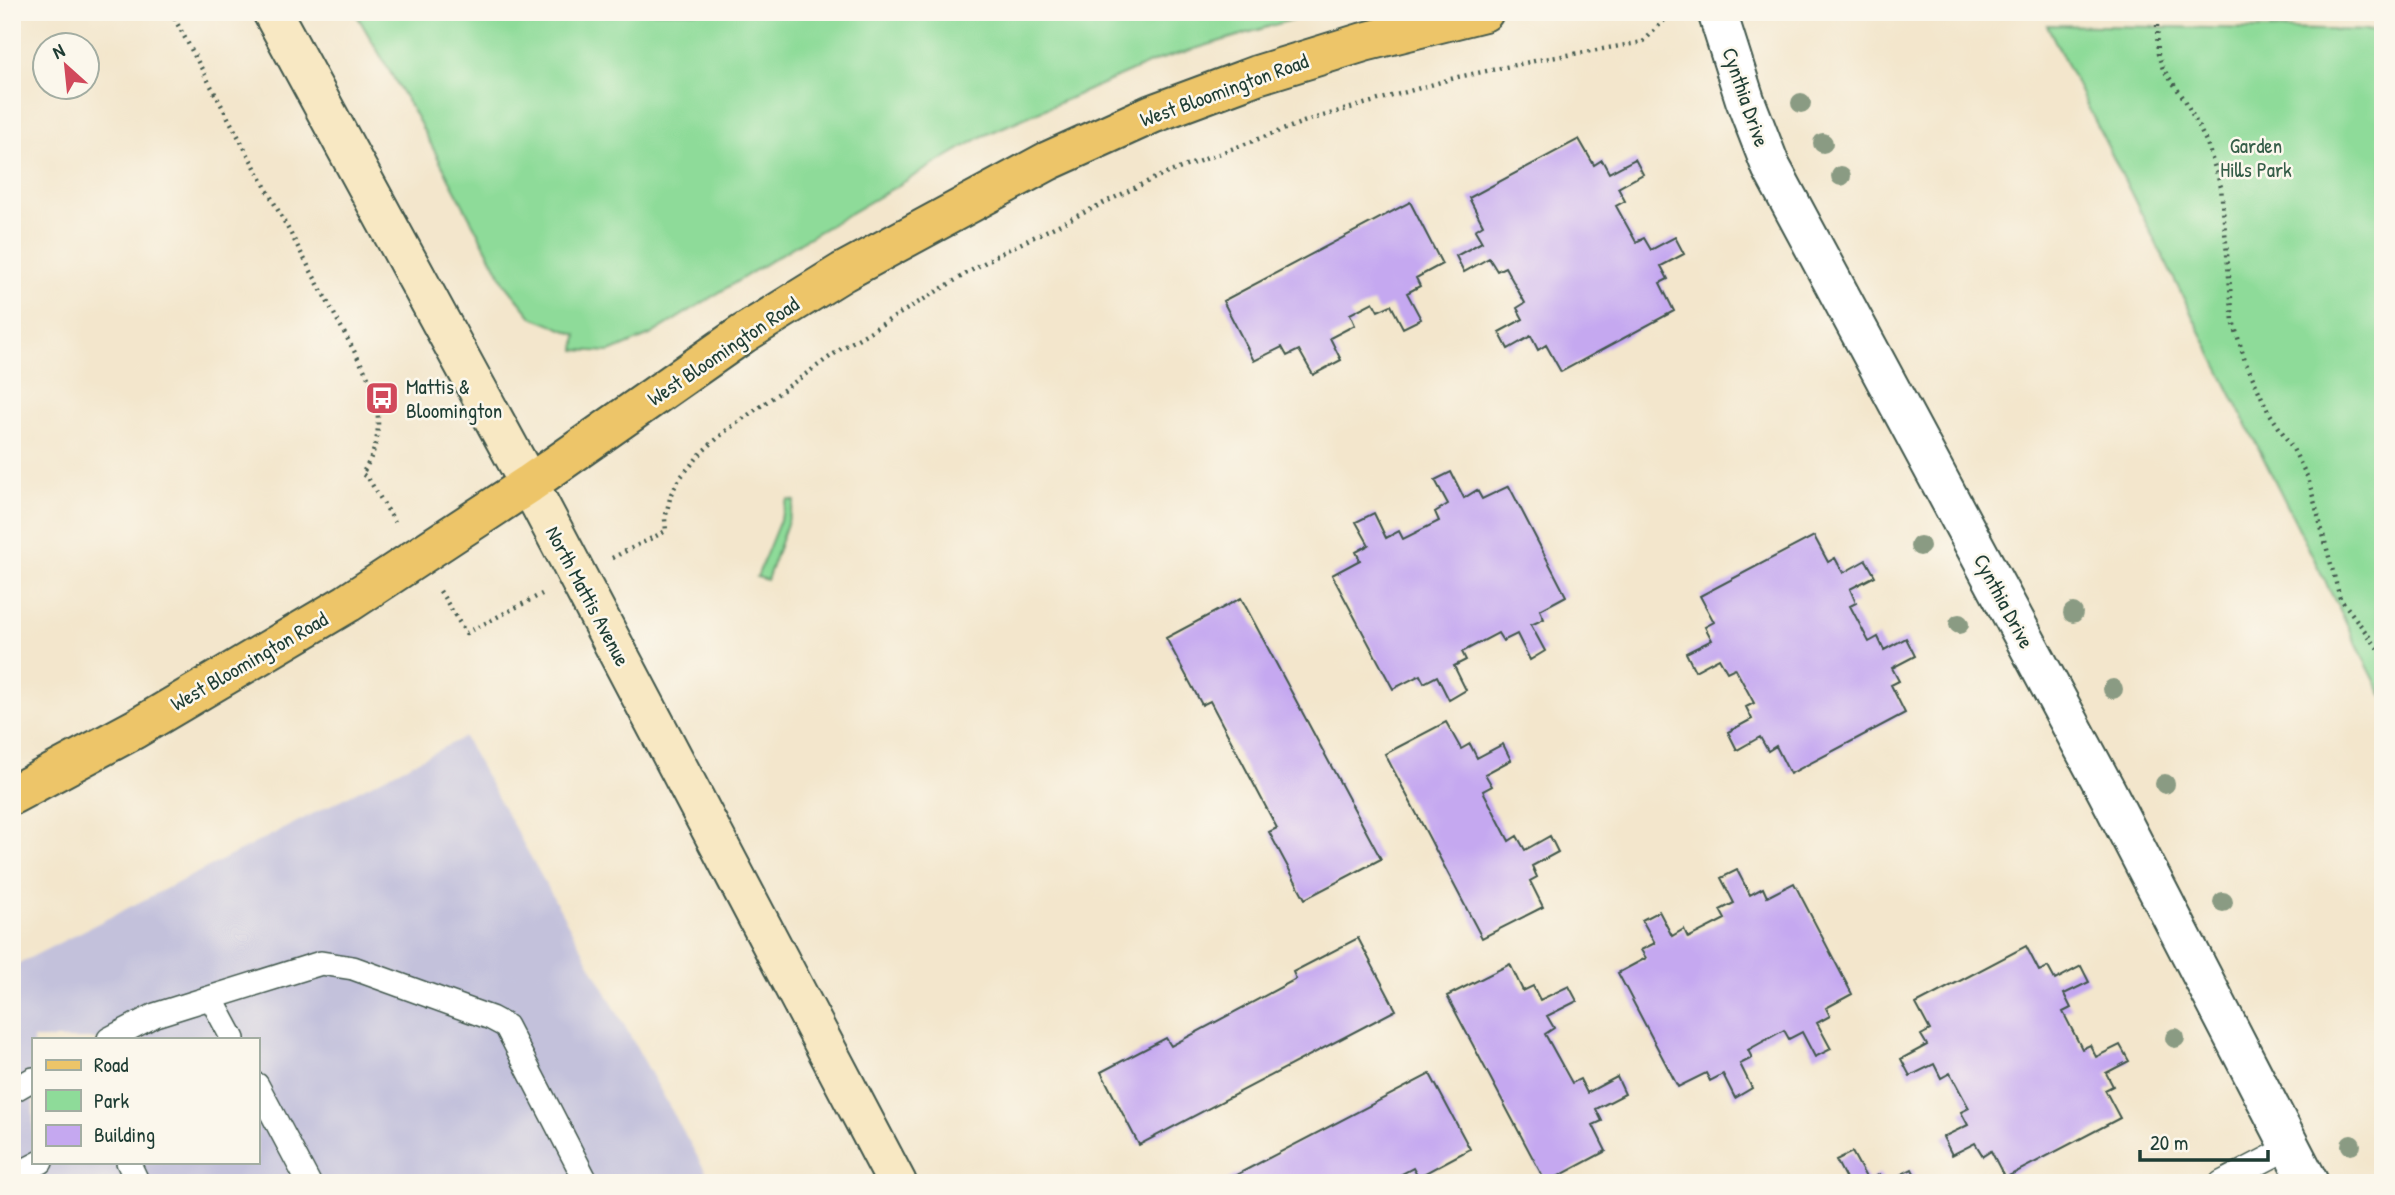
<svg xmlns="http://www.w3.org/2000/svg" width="2395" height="1195" viewBox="0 0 2395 1195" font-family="'Patrick Hand',sans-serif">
<rect width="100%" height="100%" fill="#fbf7ec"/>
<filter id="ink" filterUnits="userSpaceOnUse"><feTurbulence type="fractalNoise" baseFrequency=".0143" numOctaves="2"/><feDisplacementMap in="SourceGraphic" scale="14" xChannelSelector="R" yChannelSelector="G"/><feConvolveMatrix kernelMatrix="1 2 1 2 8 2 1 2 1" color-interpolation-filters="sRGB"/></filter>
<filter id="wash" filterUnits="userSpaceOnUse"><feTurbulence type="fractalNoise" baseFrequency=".00686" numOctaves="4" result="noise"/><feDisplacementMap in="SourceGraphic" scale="28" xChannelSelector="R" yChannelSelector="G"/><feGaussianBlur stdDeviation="1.57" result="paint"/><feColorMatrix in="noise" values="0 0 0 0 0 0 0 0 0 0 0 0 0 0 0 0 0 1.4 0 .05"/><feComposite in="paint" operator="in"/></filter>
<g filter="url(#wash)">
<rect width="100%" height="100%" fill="#f3e6cc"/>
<path fill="#c3c1db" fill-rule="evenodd" d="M464,737L712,1183H12V967ZM33,1039H257V1162H33Z"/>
<path fill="#8edb99" stroke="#568c66" stroke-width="2" d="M355,12H1317L1155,61L983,136L801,242L650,335L610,352L575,350L577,335L532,317L505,284L417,118Z
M2047,25L2383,31V697Z
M788,500L795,501L767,580L757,577Z"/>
<g id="blocks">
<path fill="#c5a8f0" d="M1579,139L1594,165L1602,160L1609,173L1635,159L1643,174L1618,188L1625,201L1616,206L1636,242L1644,238L1651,250L1675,237L1684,254L1661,266L1668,279L1660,283L1674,311L1561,372L1546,345L1538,350L1531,336L1508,349L1499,332L1523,319L1517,308L1525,303L1505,267L1497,271L1489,258L1464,272L1456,256L1482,242L1475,230L1483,225L1469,198Z
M1410,202L1442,264L1416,278L1420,286L1407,293L1421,319L1403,328L1391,305L1378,311L1373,302L1350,314L1355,325L1330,338L1341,360L1313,375L1299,350L1287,356L1282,347L1254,361L1223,301Z
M1451,472L1464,498L1477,490L1482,499L1509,486L1566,596L1540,610L1544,619L1531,625L1545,651L1530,660L1517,634L1503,641L1498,633L1462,652L1466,660L1454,666L1466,690L1449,700L1437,676L1424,683L1420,675L1393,689L1332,575L1360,560L1356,552L1369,545L1356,522L1374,513L1386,538L1399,531L1403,539L1439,521L1435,512L1448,504L1435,480Z
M1814,536L1828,562L1835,558L1843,573L1866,560L1875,576L1850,589L1856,603L1850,606L1869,642L1878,637L1884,650L1906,638L1915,656L1892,668L1899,681L1891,685L1905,713L1790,774L1776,746L1768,751L1760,737L1737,750L1728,732L1752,719L1746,707L1754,703L1735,668L1727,672L1719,658L1695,671L1686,653L1712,640L1705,627L1714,622L1700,596Z
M1241,598L1381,859L1305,899L1269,832L1277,828L1210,701L1202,705L1166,638Z
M1446,722L1461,749L1470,744L1477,758L1503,744L1511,760L1485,774L1492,786L1483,791L1509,841L1517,836L1525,850L1550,836L1558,852L1532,866L1537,877L1530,881L1543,907L1482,938L1385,754Z
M1737,870L1750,895L1763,888L1767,897L1794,883L1852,994L1826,1008L1830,1016L1817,1023L1831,1049L1815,1057L1802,1032L1789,1039L1784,1030L1748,1050L1752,1058L1740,1064L1752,1088L1735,1098L1723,1074L1710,1081L1706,1073L1678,1087L1618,973L1646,958L1641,950L1655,943L1642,920L1659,911L1672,936L1684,929L1688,938L1725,919L1720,910L1734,903L1721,878Z
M1358,938L1396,1010L1139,1145L1101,1072L1166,1038L1171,1046L1296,979L1293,972Z
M2026,946L2039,971L2048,967L2055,980L2081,966L2089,982L2064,994L2071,1008L2063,1012L2082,1049L2090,1045L2096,1057L2120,1045L2129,1061L2106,1073L2113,1086L2105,1090L2120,1118L2005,1178L1991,1151L1983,1156L1975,1143L1952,1155L1943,1137L1968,1125L1961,1112L1969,1108L1950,1073L1941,1078L1934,1064L1910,1076L1901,1059L1927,1045L1921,1035L1930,1030L1916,1004Z
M1510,964L1523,991L1533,986L1540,1000L1569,986L1577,1001L1547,1016L1554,1028L1545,1034L1572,1083L1580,1079L1587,1093L1617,1077L1625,1094L1596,1109L1602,1121L1593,1125L1606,1151L1546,1183L1447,996Z
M1430,1074L1470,1149L1418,1177L1413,1168L1385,1183H1221Z
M1852,1152L1868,1181L1880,1174L1884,1183L1912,1169L1919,1183H1848L1836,1160Z"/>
</g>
</g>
<g filter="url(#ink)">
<use href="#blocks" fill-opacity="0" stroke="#3f564b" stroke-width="2"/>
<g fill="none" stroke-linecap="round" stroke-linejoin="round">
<g stroke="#3f564b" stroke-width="26">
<path id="service" d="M211,998L233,1039
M109,1039L155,1015L321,963L353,968L491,1018L506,1026L587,1183
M257,1085L309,1183
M12,1091L33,1079
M128,1162L138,1183
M12,1177L41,1162
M2221,1183L2290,1147"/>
</g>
<g stroke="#3f564b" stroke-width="42">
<path id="minor" d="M1717,12L1745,100L1771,167L2107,792L2309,1183"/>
</g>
<g stroke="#3f564b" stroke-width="42">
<path id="secondary" d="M272,12L529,484L897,1183"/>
</g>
<g stroke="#3f564b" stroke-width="42">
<path id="primary" d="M12,795L135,729L348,603L529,484L743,334L843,272L1048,161L1152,114L1257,75L1364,42L1484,12"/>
</g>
<path stroke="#3f564b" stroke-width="4.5" stroke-dasharray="2 5" stroke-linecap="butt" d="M171,12L373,386C381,420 381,444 362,474L368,478L395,522
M2157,25L2158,54L2163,69L2185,100L2207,143L2221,187L2233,321L2245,361L2268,411L2292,447L2308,478L2340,598L2383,655
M612,558L666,531L665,519L671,494L679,479L703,451L727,430L841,349L999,254L1157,177L1309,120L1458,77L1539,60L1643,42L1672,12
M440,591L466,633L542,594"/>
<use href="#service" stroke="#fff" stroke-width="23"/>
<use href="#minor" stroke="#fff" stroke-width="38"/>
<use href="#secondary" stroke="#f8e8c3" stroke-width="38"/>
<use href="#primary" stroke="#edc569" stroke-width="38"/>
</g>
<g fill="#8a9b83">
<circle cx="1801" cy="103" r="10"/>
<circle cx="1823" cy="143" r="10"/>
<circle cx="1841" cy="176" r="10"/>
<circle cx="1920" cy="546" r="10"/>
<circle cx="2073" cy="613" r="10"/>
<circle cx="1959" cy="624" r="10"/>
<circle cx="2113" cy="689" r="10"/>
<circle cx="2165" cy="784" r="10"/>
<circle cx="2223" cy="902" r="10"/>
<circle cx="2175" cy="1038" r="10"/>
<circle cx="2351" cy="1145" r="10"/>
</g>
</g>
<defs>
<g id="bus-square" transform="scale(1.75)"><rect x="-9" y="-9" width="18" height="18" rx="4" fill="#d1495b" stroke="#fbf7ec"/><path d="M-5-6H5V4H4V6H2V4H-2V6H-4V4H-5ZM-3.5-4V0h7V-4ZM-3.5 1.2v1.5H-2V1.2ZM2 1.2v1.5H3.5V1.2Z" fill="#fff"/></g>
</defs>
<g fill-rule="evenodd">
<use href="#bus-square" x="382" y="398"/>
</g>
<g text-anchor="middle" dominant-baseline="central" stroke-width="5" stroke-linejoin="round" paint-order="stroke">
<g font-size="21" fill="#1f3d34" stroke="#fbf7ec">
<text transform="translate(1224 90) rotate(-20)">West Bloomington Road</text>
<text transform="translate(1746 97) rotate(71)">Cynthia Drive</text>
<text transform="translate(723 351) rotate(-34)">West Bloomington Road</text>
<text transform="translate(588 596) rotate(62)">North Mattis Avenue</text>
<text transform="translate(2004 601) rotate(62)">Cynthia Drive</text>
<text transform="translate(249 661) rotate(-30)">West Bloomington Road</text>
</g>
<g font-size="21" fill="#355d48" stroke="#fbf7ec">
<text x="2256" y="145">Garden<tspan x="2256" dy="24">Hills Park</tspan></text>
</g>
<g font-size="21" fill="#1f3d34" stroke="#fbf7ec" text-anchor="start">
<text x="406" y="386">Mattis &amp;<tspan x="406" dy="24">Bloomington</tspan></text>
</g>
</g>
<rect width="2395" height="1195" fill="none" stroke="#fbf7ec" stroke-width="42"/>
<rect x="32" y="1038" width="228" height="126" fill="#fbf7ec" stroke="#a3ada2" stroke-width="2"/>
<rect x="46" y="1060" width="35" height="10" fill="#edc569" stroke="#a3ada2" stroke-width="2"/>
<text x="94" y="1072" font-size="21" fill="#1f3d34">Road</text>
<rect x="46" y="1090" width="35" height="21" fill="#8edb99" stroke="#a3ada2" stroke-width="2"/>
<text x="94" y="1108" font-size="21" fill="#1f3d34">Park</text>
<rect x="46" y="1125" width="35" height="21" fill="#c5a8f0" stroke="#a3ada2" stroke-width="2"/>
<text x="94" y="1142" font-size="21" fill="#1f3d34">Building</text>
<g transform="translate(66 66) rotate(333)"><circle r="33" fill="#fbf7ec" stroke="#a3ada2" stroke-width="2"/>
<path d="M0-5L12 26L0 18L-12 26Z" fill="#d1495b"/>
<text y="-10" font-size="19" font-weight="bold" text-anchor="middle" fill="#1f3d34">N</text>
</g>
<path d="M2140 1150v10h128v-10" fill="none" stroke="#1f3d34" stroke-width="3.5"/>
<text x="2150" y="1150" font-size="21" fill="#1f3d34" stroke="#fbf7ec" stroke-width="5" paint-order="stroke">20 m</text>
</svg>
